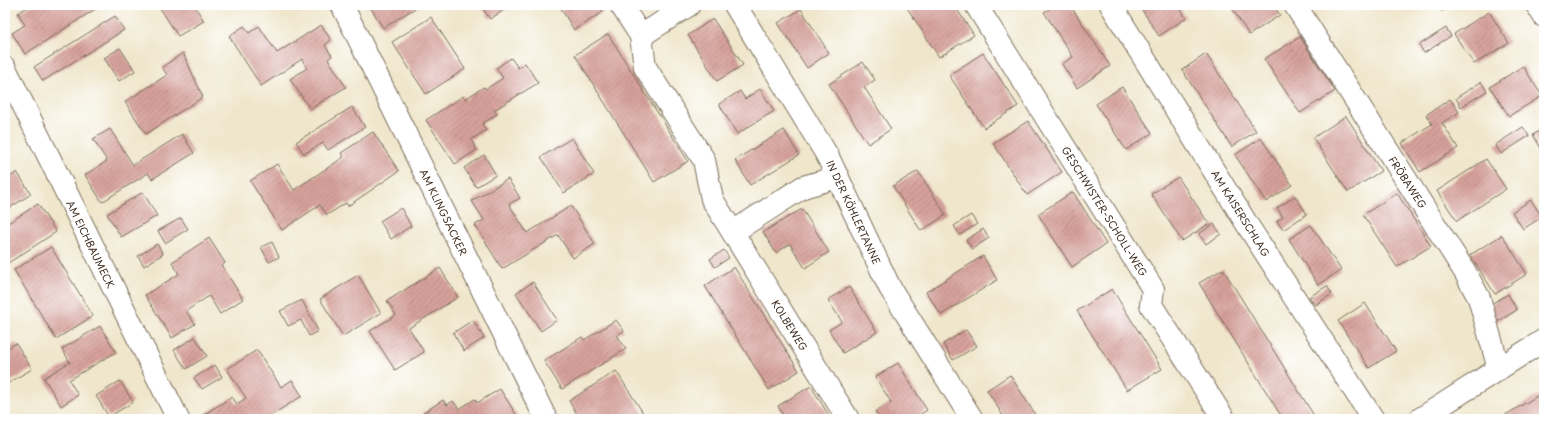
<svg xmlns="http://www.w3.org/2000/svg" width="1549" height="424" viewBox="0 0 1549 424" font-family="'Playpen Sans',sans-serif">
<defs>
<pattern id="building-hatch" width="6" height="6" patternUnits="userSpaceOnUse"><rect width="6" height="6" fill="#d7a19b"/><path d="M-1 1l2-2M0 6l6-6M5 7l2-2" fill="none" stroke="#b0837e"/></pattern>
</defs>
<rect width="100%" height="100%" fill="#fff"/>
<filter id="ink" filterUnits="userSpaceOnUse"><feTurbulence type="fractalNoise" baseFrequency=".025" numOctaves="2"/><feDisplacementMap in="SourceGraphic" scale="8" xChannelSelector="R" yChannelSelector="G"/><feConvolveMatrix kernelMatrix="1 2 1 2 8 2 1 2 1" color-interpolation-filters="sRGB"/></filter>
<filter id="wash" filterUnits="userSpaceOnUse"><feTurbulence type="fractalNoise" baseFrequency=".012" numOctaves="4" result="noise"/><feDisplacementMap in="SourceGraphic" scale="16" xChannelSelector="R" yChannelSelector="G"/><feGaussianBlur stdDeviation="0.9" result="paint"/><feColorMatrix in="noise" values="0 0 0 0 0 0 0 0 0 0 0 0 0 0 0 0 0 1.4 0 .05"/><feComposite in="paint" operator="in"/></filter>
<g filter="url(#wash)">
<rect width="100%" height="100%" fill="#efe6cb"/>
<g id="blocks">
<path fill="url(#building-hatch)" d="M31,5H99L100,6L25,54L12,33L25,25L18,13Z
M158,5H194L204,21L178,36Z
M369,5H420L383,28Z
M483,5H512L490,19L481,6Z
M559,5H599L603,12L574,30Z
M907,5H954L974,35L939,57L906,6Z
M1056,5H1070L1110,66L1077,88L1062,64L1073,57L1044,12Z
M1139,5H1178L1186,18L1159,36Z
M1230,5H1273L1280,15L1249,35Z
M1438,5H1452L1442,11Z
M801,9L829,53L807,68L778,23Z
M1489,12L1509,43L1474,64L1454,34Z
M115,16L124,30L43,81L34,67Z
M431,17L465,69L426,94L392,42Z
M713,19L743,65L717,81L688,35Z
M321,25L331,40L325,45L332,56L328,59L346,87L310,109L290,79L307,68L302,59L261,86L229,36L244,26L249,33L259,26L277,53Z
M1446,28L1451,36L1424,53L1419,45Z
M608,34L688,161L654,182L575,55Z
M1300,37L1335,91L1300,113L1264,59Z
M120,48L135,71L119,81L104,58Z
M183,53L203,97L146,134L125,102L167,75L162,67Z
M983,53L1018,106L984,128L949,75Z
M1206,54L1256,131L1232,147L1182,70Z
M511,58L518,68L525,63L538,83L494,110L497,114L482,124L486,130L471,140L477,150L455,164L426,120L463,96L465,99L484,87L486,89L503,78L496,68Z
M863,62L875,80L864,87L891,129L868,144L829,84Z
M1523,66L1542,96L1509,116L1490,87Z
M1481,82L1487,91L1461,107L1456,98Z
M1122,87L1152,133L1126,150L1096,104Z
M760,89L774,111L737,134L719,104L740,91L745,99Z
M1450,99L1459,112L1442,123L1458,148L1420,172L1402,143L1432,124L1426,115Z
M352,107L365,127L328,150L323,143L304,154L296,142Z
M1346,116L1381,171L1348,192L1313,138Z
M1028,121L1062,172L1027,195L993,143Z
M1523,127L1529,136L1501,154L1495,145Z
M1544,128V153L1533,135Z
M110,129L133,165L182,134L194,153L152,179L148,173L102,202L85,175L107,161L93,139Z
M784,130L799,155L750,185L735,160Z
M373,132L399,171L348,206L346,203L327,215L320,205L282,230L250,181L277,164L294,190L344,157L341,153Z
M572,138L594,174L564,193L541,157Z
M1261,138L1292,185L1266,202L1235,155Z
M484,155L496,175L476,187L464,168Z
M1486,159L1506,189L1457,221L1437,191Z
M918,171L946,215L921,231L893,186Z
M17,172L31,194L5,211V180Z
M1178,177L1209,224L1182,241L1151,194Z
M508,179L520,198L509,204L527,233L571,206L595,244L573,258L558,235L502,269L475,225L484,220L472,201Z
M143,192L157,216L121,237L107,214Z
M1073,192L1106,244L1072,267L1038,214Z
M1397,193L1431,246L1397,267L1363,215Z
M1295,196L1307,214L1283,230L1277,221L1283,217L1277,208Z
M1531,200L1542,217L1523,229L1512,212Z
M38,204L56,232L5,265V225Z
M401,208L411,226L391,239L380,221Z
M802,209L829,252L805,268L790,244L776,253L763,232Z
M971,215L977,224L960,235L954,226Z
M181,218L188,229L165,243L158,231Z
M1214,224L1221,234L1206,244L1199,234Z
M1311,225L1341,270L1318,285L1289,239Z
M983,229L989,238L972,249L966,240Z
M1502,235L1527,274L1495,294L1470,255Z
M209,238L225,263L222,266L243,299L220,314L209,296L186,311L195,324L172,338L145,295L179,274L172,262Z
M272,242L279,257L269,262L261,247Z
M157,244L163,254L144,266L138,256Z
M51,247L93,316L56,339L14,270Z
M724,250L729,258L715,267L710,259Z
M983,256L997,280L941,315L926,292Z
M734,267L799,371L769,390L705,286Z
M440,268L458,297L409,328L424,352L395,370L370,331L396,315L387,301Z
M1223,269L1316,419H1283L1199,283Z
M358,275L381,313L343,336L320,299Z
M533,282L557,320L541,331L516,293Z
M1327,286L1332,294L1315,305L1309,297Z
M849,287L877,332L843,353L829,330L842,322L828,300Z
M1112,289L1162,369L1127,390L1077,311Z
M1508,294L1517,310L1495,323L1488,306Z
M302,300L318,331L309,336L301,320L288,326L280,311Z
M1365,303L1396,351L1369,368L1338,321Z
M473,320L484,338L464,351L453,333Z
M616,320L624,331L617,335L626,349L562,389L544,361L582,337L584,340Z
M100,326L116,352L69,380L78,395L61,406L44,378L70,362L62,349Z
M966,330L977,346L953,360L943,344Z
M195,337L207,356L186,369L174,350Z
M16,343L32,369L5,385V350Z
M257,350L281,387L292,380L302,396L265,419H206L203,415L232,397L237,404L246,398L227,369Z
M898,363L927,410L914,419H880L875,412L891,402L875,377Z
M215,365L222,377L202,389L194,378Z
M616,371L647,419H580L569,401Z
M1010,375L1038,419H1005L987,390Z
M120,381L133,402L109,417L96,396Z
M811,386L831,419H785L778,406Z
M500,389L519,419H426L423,413L443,400L447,405L453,401L459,409L475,399L477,403Z
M1544,392V419H1503L1502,417Z"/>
</g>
</g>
<g filter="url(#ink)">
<use href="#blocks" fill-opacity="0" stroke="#7a6c5b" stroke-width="1"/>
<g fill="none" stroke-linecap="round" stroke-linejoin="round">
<g stroke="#7a6c5b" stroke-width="24">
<path id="minor" d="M342,5L546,419
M621,5L641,36L645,67L704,160L712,199L848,419
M735,5L827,155L890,288L972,419
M976,5L1153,289L1151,305L1224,419
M1111,5L1250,229L1373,419
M1295,5L1465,272L1479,298L1499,369
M1537,5L1544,16
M641,36L689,5
M5,68L178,419
M733,232L803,187L838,177
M1420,419L1544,340"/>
</g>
<use href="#minor" stroke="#fff" stroke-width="22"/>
</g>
</g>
<g text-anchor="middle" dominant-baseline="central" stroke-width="3" stroke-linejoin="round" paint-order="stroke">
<g font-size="10" fill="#3b2a1e" stroke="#fff">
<text transform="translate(1408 182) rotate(57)">FRÖBAWEG</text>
<text transform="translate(1105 211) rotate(58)">GESCHWISTER-SCHOLL-WEG</text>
<text transform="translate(444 212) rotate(64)">AM KLINGSACKER</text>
<text transform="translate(854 212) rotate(65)">IN DER KÖHLERTANNE</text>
<text transform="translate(1241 213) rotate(58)">AM KAISERSCHLAG</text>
<text transform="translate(91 244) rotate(64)">AM EICHBAUMECK</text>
<text transform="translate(790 325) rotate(58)">KOLBEWEG</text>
</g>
</g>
<rect width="1549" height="424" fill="none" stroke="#fff" stroke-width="20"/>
</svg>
